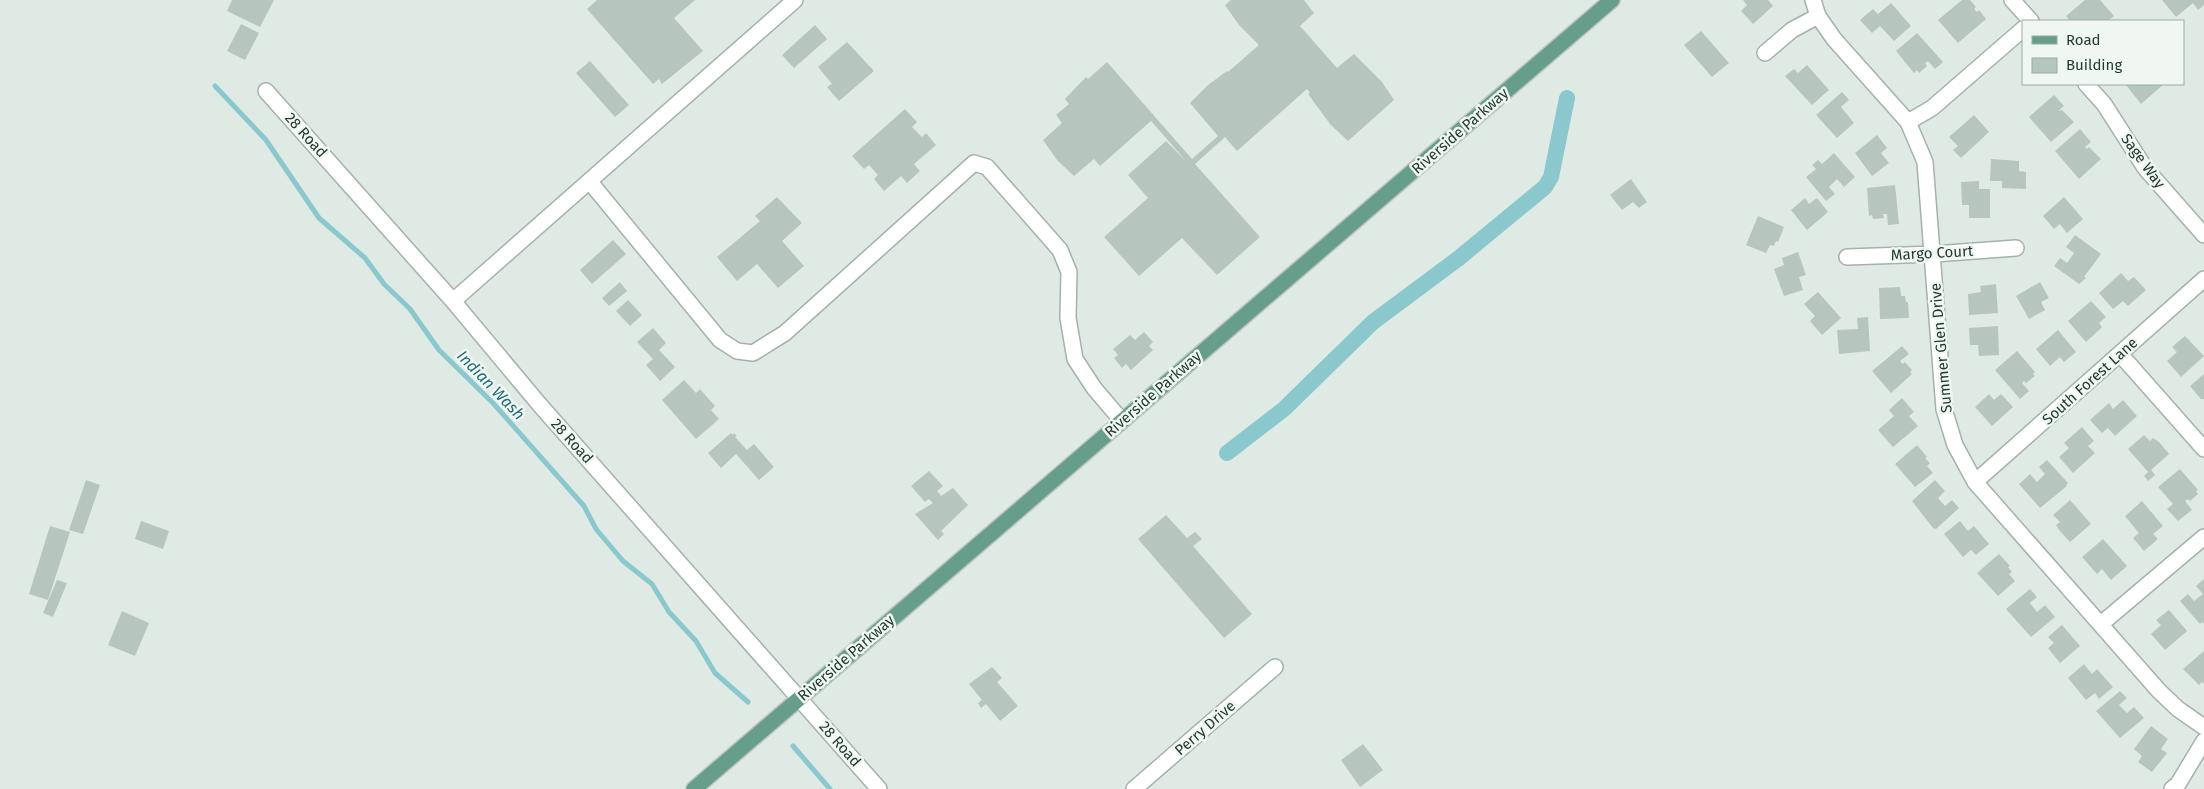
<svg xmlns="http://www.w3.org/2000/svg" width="2204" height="789" viewBox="0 0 2204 789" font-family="'Fira Sans',sans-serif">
<rect width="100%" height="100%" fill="#e0eae5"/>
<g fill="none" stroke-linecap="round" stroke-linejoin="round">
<path stroke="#8ac8cd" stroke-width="5" d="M215,86L266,140L319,218L365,258L384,284L410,309L439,350L493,403L584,506L596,529L623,561L652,584L669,612L696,641L715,673L748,702
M793,746L830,789"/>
<path stroke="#8ac8cd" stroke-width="16" d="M1227,453L1284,409L1373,322L1459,258L1545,187L1551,177L1567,98"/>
</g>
<path fill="#b6c5be" d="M232,0H274L260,27L227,11Z
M597,0H695L674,18L703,51L662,84L659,79L653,84L587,9Z
M1231,0H1304L1314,13L1300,26L1337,68L1354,54L1382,82L1394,100L1348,141L1330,124L1308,94L1310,93L1307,89L1237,151L1225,137L1195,164L1260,237L1217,275L1182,238L1139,276L1104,237L1148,198L1128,175L1166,141L1187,162L1151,121L1100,166L1094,159L1074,176L1057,160L1043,140L1062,123L1056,115L1069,104L1065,99L1086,77L1088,79L1107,62L1192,159L1218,136L1190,103L1208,85L1227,71L1228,72L1259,45L1239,25L1225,5Z
M1743,0H1768L1773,6L1753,24L1741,11L1747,5Z
M1962,0H1970L1976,7L1974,9L1977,12L1979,10L1986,19L1958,43L1938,20Z
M2085,0H2100L2114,16L2108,21H2070L2066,16Z
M2162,0H2204V5L2198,10L2193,3L2176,17Z
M1891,3L1911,26L1894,41L1880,26L1872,33L1860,20L1873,9L1878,14Z
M241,24L259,33L245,60L227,51Z
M815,25L827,39L794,68L782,55Z
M1701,31L1729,63L1712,77L1684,45Z
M1917,33L1943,62L1935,69L1928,61L1925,63L1927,66L1919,73L1917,70L1914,73L1896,51Z
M847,42L874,71L839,101L827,87L832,84L818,67Z
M590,61L629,105L615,117L576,73Z
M1807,65L1829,90L1812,105L1785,76L1794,69L1798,73Z
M2128,84H2164L2141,104L2126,85Z
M1842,92L1849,100L1841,107L1854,123L1837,138L1816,115Z
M2054,95L2064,106L2058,111L2062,110L2074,122L2051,142L2029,117Z
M905,109L917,122L912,127L922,137L926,133L936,145L914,164L920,171L907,183L901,176L884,191L874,179L878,175L869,165L864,169L852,156Z
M1974,115L1989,132L1961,158L1953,150L1958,146L1949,137Z
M2080,129L2091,142L2085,147L2087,149L2089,147L2101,159L2079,179L2055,151Z
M1877,135L1887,148L1881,153L1889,163L1872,176L1855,153Z
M1834,153L1855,177L1844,187L1837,179L1829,187L1835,194L1826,201L1806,177L1816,169L1812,165L1818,160L1822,164Z
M1991,159L2019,161V171L2026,172V189L2002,188V181H1990Z
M1631,179L1647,202L1639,208L1633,202L1622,210L1610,195Z
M1979,181V189H1990V218H1969V205H1962L1961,182Z
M1895,185L1899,224L1888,225L1887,214H1883L1884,218L1873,219L1872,215L1869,216L1867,188Z
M777,197L802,223L782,241L804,266L778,288L757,264L737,281L717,257L760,221L755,216Z
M2064,197L2083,219L2067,233L2060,224L2054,229L2043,216Z
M1805,198L1809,204L1817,198L1828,212L1807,230L1791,210Z
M1758,216L1784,227L1778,242L1776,241L1774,246L1770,245L1766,253L1746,245Z
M2075,235L2101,254L2084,277L2086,278L2079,284L2054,266L2060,258L2067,263L2074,253L2066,247Z
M613,240L626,254L592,284L580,270Z
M1798,252L1806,275L1799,277L1803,290L1784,296L1774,269L1784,265L1782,258Z
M2121,273L2128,281L2134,277L2146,290L2128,306L2123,301L2113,309L2099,293Z
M620,282L627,291L609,306L602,298Z
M2040,282L2049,298L2041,302L2045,310L2029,319L2016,296Z
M1996,284L1998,313L1969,315L1968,294L1981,292L1980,286Z
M1900,287L1901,296H1905L1906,302H1908L1909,318L1880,319L1879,288Z
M1818,292L1841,318L1822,335L1810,321L1815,316L1804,304Z
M628,300L642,315L630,326L616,311Z
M2091,301L2106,317L2099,323L2102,327L2098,331L2086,342L2068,321Z
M1868,317L1870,351L1839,354L1837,330L1858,329L1857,318Z
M1998,326L1999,355L1979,356L1978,345H1970L1969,328Z
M653,328L666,343L659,350L675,367L660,381L646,365L653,359L637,342Z
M2058,330L2076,352L2064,362L2060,357L2050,366L2036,349Z
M1144,332L1153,342L1149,346L1153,350L1131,370L1126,364L1122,368L1114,358L1118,355L1113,349L1130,335L1135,340Z
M2185,336L2204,356L2181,377L2167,361L2177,352L2172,347Z
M1902,346L1909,354L1900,361L1903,364L1905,362L1912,370L1910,372L1912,374L1891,393L1872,371Z
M2017,351L2035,372L2033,374L2035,376L2026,383L2024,381L2022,383L2029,391L2020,399L1995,370Z
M2204,374V399H2201L2190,386Z
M684,380L696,393L700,389L715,406L711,410L719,419L696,439L662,400Z
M1989,394L1994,400L2001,394L2013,407L1992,426L1975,407Z
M1902,398L1914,412L1909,416L1918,426L1893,447L1878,430L1894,416L1889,410Z
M2123,400L2137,416L2115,436L2108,428L2102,433L2090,420L2109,403L2113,409Z
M2082,427L2094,441L2088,446L2095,453L2073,473L2059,457L2069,448L2064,443Z
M731,433L733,435L734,433L737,436L735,437L747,450L754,444L774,467L759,480L736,454L721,468L708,453Z
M2144,435L2150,441L2153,438L2159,442L2169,454L2151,470L2155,475L2148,481L2144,476L2148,472L2128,449Z
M1917,445L1927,457L1925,458L1930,463L1927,466L1933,473L1915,487L1895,464Z
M2047,460L2068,483L2066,485L2067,486L2040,508L2019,484L2030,474L2037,482L2045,474L2039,467Z
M2180,469L2198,490L2196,491L2198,494L2190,501L2188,499L2185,501L2192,510L2178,521L2167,509L2173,504L2158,487Z
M929,471L943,486L937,491L941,496L953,488L968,505L941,531L944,534L938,540L915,514L933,503L929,499L925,502L911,486Z
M86,480L100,485L83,534L69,530Z
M1935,480L1945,491L1938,498L1945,506L1952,500L1959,508L1936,529L1933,528L1912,501Z
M2070,500L2091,524L2070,542L2059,530L2056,525L2060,522L2053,515Z
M2142,501L2163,526L2153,534L2158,539L2144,551L2133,538L2139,533L2125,516Z
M1166,515L1187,538L1195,532L1202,539L1193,546L1252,614L1224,638L1138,539Z
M141,521L169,531L163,549L135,539Z
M1960,521L1968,531L1974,526L1989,544L1976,555L1971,550L1963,557L1944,534Z
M50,526L70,532L48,600L29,594Z
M2103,539L2127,566L2111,580L2102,569L2097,574L2082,557Z
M1999,554L2010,566L2008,567L2012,572L2009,574L2015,581L1998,596L1977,573Z
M2204,579V624L2202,622L2200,624L2180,601L2188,594L2194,601L2203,594L2196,586Z
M57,580L67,583L53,617L43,613Z
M2030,589L2037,597L2030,603L2037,612L2045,605L2055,617L2031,637L2006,609Z
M2169,610L2187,631L2165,650L2151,634L2161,625L2156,620Z
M122,611L149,623L135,656L108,645Z
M2062,625L2080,646L2060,663L2048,648L2054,643L2048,637Z
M2204,651V684L2202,682L2199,685L2183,669Z
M2084,664L2092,674L2097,669L2113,687L2099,699L2095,693L2086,700L2068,678Z
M992,667L1002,678L997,682L1018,706L1000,721L986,704L981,708L978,703L982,700L969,684Z
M2120,691L2127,698L2119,705L2127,713L2134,707L2144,718L2120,738L2096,711Z
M2151,726L2168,739L2161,749L2167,753L2152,772L2138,762L2142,756L2134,749Z
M1363,744L1383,770L1360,787L1341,760Z"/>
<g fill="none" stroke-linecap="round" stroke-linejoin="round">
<g stroke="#a3b2ab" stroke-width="18">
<path id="minor" d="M1813,0L1818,16L1834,39L1908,122L1925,162L1944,409L1955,445L1975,482L2159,691L2178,709L2204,727
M2012,0L2031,21
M1765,53L1792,30L1818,16
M2086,84L2104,104L2145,168L2204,235
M266,91L453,301L539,404L879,789
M1908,122L1932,108L2023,29
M590,182L720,340L737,351L753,353L785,333L974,163L987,167L1060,250L1069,272L1068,318L1075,359L1094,388L1122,421
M1847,257L1934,254L2016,248
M453,301L795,0
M2120,354L2204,449
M1975,482L2204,279
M2101,624L2204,537
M1134,789L1275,667
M2172,789L2178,784L2204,741"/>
</g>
<g stroke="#bdc4c1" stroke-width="18">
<path id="major" d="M694,789L1612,0"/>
</g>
<use href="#minor" stroke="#fff" stroke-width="15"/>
<use href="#major" stroke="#679e8b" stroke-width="15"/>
</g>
<g text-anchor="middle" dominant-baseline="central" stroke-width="5" stroke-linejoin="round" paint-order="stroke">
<g font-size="15" fill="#223a31" stroke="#f0f7f3">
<text transform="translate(1460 131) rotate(-41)">Riverside Parkway</text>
<text transform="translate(306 135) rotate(48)">28 Road</text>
<text transform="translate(2143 161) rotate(54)">Sage Way</text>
<text transform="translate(1932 253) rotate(-3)">Margo Court</text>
<text transform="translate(1941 348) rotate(-95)">Summer Glen Drive</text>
<text transform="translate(2090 381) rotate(-42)">South Forest Lane</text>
<text transform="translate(1153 394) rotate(-41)">Riverside Parkway</text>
<text transform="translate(572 441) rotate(48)">28 Road</text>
<text transform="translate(846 658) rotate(-41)">Riverside Parkway</text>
<text transform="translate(1205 728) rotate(-41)">Perry Drive</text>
<text transform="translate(840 744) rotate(49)">28 Road</text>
</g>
<g font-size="16" font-style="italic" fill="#1f6b73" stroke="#f0f7f3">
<text transform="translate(491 385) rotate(46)">Indian Wash</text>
</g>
</g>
<rect x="2022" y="20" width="162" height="65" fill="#f0f7f3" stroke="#9eaba5"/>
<rect x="2032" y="36" width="25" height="8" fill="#679e8b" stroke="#9eaba5"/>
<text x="2066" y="45" font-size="15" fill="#223a31">Road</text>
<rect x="2032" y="58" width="25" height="15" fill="#b6c5be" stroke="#9eaba5"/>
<text x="2066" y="70" font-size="15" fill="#223a31">Building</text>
</svg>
